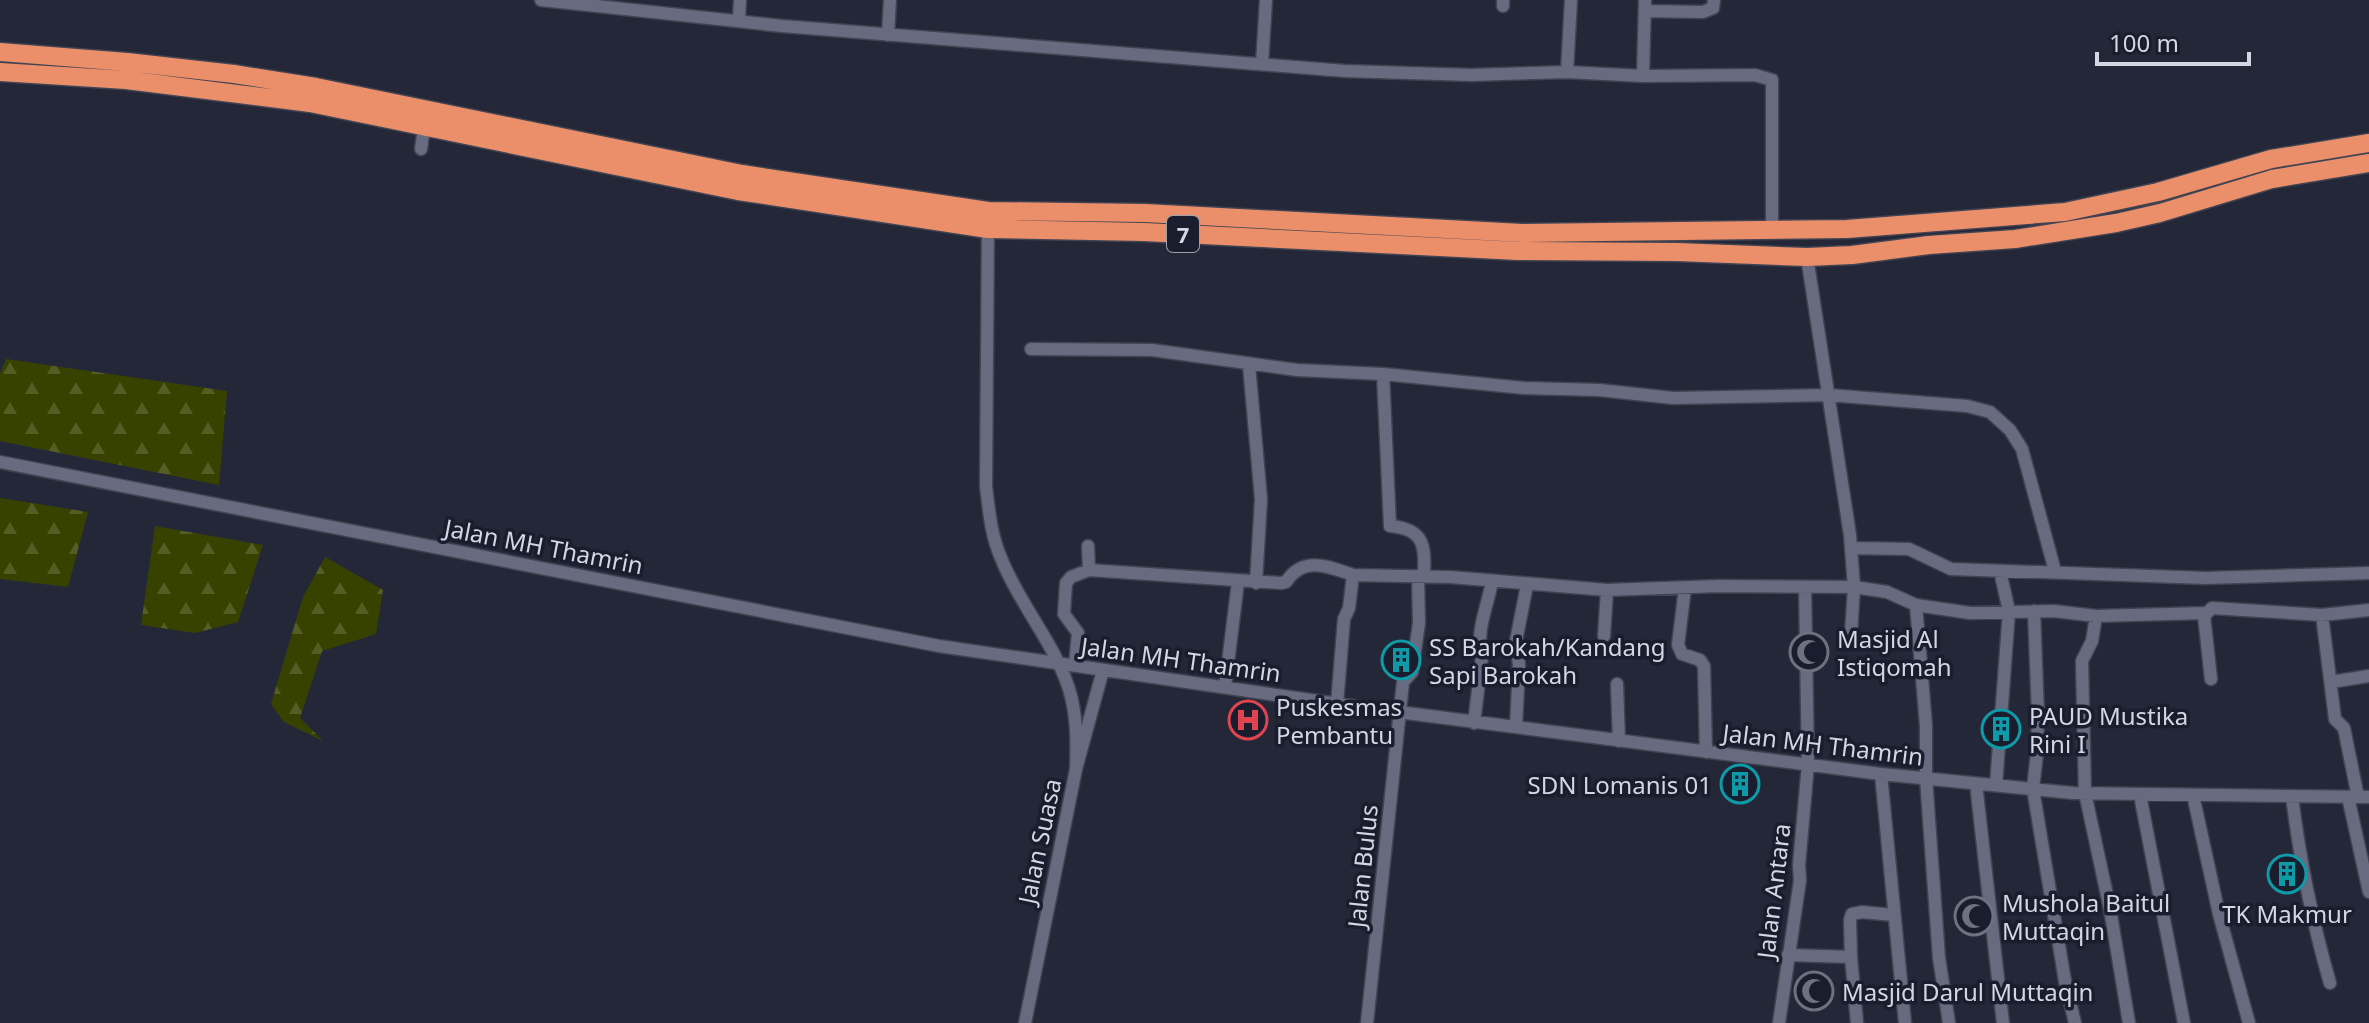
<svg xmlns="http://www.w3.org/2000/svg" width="2369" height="1023" viewBox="0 0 2369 1023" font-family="'Noto Sans',sans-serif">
<defs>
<pattern id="forest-firs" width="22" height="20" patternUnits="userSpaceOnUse" patternTransform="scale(2)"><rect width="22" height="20" fill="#384200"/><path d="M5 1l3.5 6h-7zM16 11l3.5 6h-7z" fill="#545d25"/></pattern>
</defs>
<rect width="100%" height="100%" fill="#242738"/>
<path fill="url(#forest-firs)" d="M6,359L227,391L219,485L0,441V373Z
M0,498L88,512L68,587L0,579Z
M155,526L263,545L238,622L195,633L141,625Z
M325,557L383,590L376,634L322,651L300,718L323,741L284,722L271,704L303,597Z"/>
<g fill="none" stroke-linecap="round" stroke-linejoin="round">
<g stroke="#414352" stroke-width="15">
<path id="minor" d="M541,0L782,26L1345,71L1471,75L1567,72L1643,76L1755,75L1772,80V231
M1503,6V0
M1645,11L1703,12L1713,8L1714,0
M739,20L740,0
M888,35L890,0
M1262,64L1266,0
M1567,72L1571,0
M1643,76L1645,0
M421,149L425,120
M988,223L986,486C989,511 991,535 1001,558C1019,604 1054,642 1069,689C1077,715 1077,742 1076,769
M1807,257L1850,535L1854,587L1851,634
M1031,349L1152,350L1297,370L1383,374L1524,388L1599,390L1673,398L1829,395L1967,406L1990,412L2010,430L2022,449L2055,571
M1249,365L1261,499L1256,583
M1383,374L1390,526C1425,529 1425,546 1424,576
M0,462L939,646L1352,706L1881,774L2073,793L2369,797
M1088,546L1089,570
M1851,548L1909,549L1951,569L2206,578L2369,573
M1353,575L1450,577L1607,590L1719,586L1854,587L1887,592L1916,605L1970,613L2054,611L2096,616L2205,613
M1685,588L1678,645L1682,654L1700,660L1704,666L1706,752
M1916,605L1926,726V778L1939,958L1949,1023
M2034,611L2038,715L2037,753L2033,789L2065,981L2075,1023
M2322,615L2335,719L2344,728L2358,797
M2096,616L2092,641L2082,661L2085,793L2110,909L2129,1023
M1604,636L1607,590
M1075,665L1078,633L1064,614L1066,583L1071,577L1089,570L1281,583L1286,582C1303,556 1327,566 1353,575L1349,608L1344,619L1337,704
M2211,679L2204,616L2212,608L2322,615L2369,610
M2331,682L2369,676
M1617,684L1619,741
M1225,687L1238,582
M1474,723L1482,657C1475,631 1488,606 1492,581
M1516,727L1519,665L1516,641L1527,585
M1881,774L1905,1023
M1976,784L2003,1023
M1996,785L2009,611L2000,571
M2140,795L2184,1023
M2193,795L2219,914L2249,1023
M2292,797C2300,860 2312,921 2330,983
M2348,797L2369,892
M1788,955L1851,957L1857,1023
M1851,957L1850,920L1852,914L1862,912L1893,915
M1025,1023L1076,769L1103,670
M1367,1023L1403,682L1412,672L1419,623L1418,576
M1779,1023L1800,880L1799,865L1808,764L1805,588"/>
</g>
<g stroke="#414352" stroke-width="21">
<path id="highway" d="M0,52L127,62L234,74L316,87L742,174L988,211L1145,213L1522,233L1847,229L2065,212L2158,192L2271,159L2369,143
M0,72L126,80L310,103L738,191L988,229L1144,232L1518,251L1677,252L1807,257L1852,255L1929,245L2015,239L2116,223L2160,213L2272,179L2369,163"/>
</g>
<use href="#minor" stroke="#686b80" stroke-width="12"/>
<use href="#highway" stroke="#eb8f6b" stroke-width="18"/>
</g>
<defs>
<g id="mosque-ring" transform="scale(2)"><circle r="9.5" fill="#1a1d2e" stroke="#6b7280" stroke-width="1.5"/><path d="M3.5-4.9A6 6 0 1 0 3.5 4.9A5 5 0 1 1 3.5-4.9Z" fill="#6b7280"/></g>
<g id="building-ring" transform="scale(2)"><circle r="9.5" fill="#1a1d2e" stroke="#0f9aa8" stroke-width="1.5"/><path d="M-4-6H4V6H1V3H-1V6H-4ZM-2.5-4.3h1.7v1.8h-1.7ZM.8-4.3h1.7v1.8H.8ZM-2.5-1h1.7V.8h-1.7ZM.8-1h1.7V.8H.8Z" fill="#0f9aa8"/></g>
<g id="hospital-ring" transform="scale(2)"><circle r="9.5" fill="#1a1d2e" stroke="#e0444e" stroke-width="1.5"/><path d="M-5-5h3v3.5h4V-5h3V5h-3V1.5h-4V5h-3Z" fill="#e0444e"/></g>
</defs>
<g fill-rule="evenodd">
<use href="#mosque-ring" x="1809" y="652"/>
<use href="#building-ring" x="1401" y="660"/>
<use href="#hospital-ring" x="1248" y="720"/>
<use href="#building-ring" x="2001" y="729"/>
<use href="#building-ring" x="1740" y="784"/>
<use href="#building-ring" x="2287" y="874"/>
<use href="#mosque-ring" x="1974" y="916"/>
<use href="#mosque-ring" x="1814" y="991"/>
</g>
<g text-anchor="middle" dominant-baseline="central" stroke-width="7" stroke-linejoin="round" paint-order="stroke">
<rect fill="#1a1d2e" stroke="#9c9fac" stroke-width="2" x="1167" y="216" width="32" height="36" rx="6"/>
<g font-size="22" font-weight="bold" fill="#d4d7e2">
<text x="1183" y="234">7</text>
</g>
<g font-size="24" fill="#d4d7e2" stroke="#1a1d2e">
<text transform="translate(544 546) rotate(11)">Jalan MH Thamrin</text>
<text transform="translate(1181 659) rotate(8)">Jalan MH Thamrin</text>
<text transform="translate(1823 744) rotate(7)">Jalan MH Thamrin</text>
<text transform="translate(1039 841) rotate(-78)">Jalan Suasa</text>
<text transform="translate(1362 866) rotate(-84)">Jalan Bulus</text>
<text transform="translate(1773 891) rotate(-83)">Jalan Antara</text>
</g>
<g font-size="24" fill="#d4d7e2" stroke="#1a1d2e" text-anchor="start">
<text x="1837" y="638">Masjid Al<tspan x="1837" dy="28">Istiqomah</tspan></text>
<text x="1429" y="646">SS Barokah/Kandang<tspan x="1429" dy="28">Sapi Barokah</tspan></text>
<text x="1276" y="706">Puskesmas<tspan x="1276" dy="28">Pembantu</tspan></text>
<text x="2029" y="715">PAUD Mustika<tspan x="2029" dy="28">Rini I</tspan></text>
<text x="1712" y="784" text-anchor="end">SDN Lomanis 01</text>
<text x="2002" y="902">Mushola Baitul<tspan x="2002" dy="28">Muttaqin</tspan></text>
<text x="2287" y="913" text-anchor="middle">TK Makmur</text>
<text x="1842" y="991">Masjid Darul Muttaqin</text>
</g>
</g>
<path d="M2097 52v12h152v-12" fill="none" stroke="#d4d7e2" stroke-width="4"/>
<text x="2109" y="52" font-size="24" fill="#d4d7e2" stroke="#1a1d2e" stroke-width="6" paint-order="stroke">100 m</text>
</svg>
